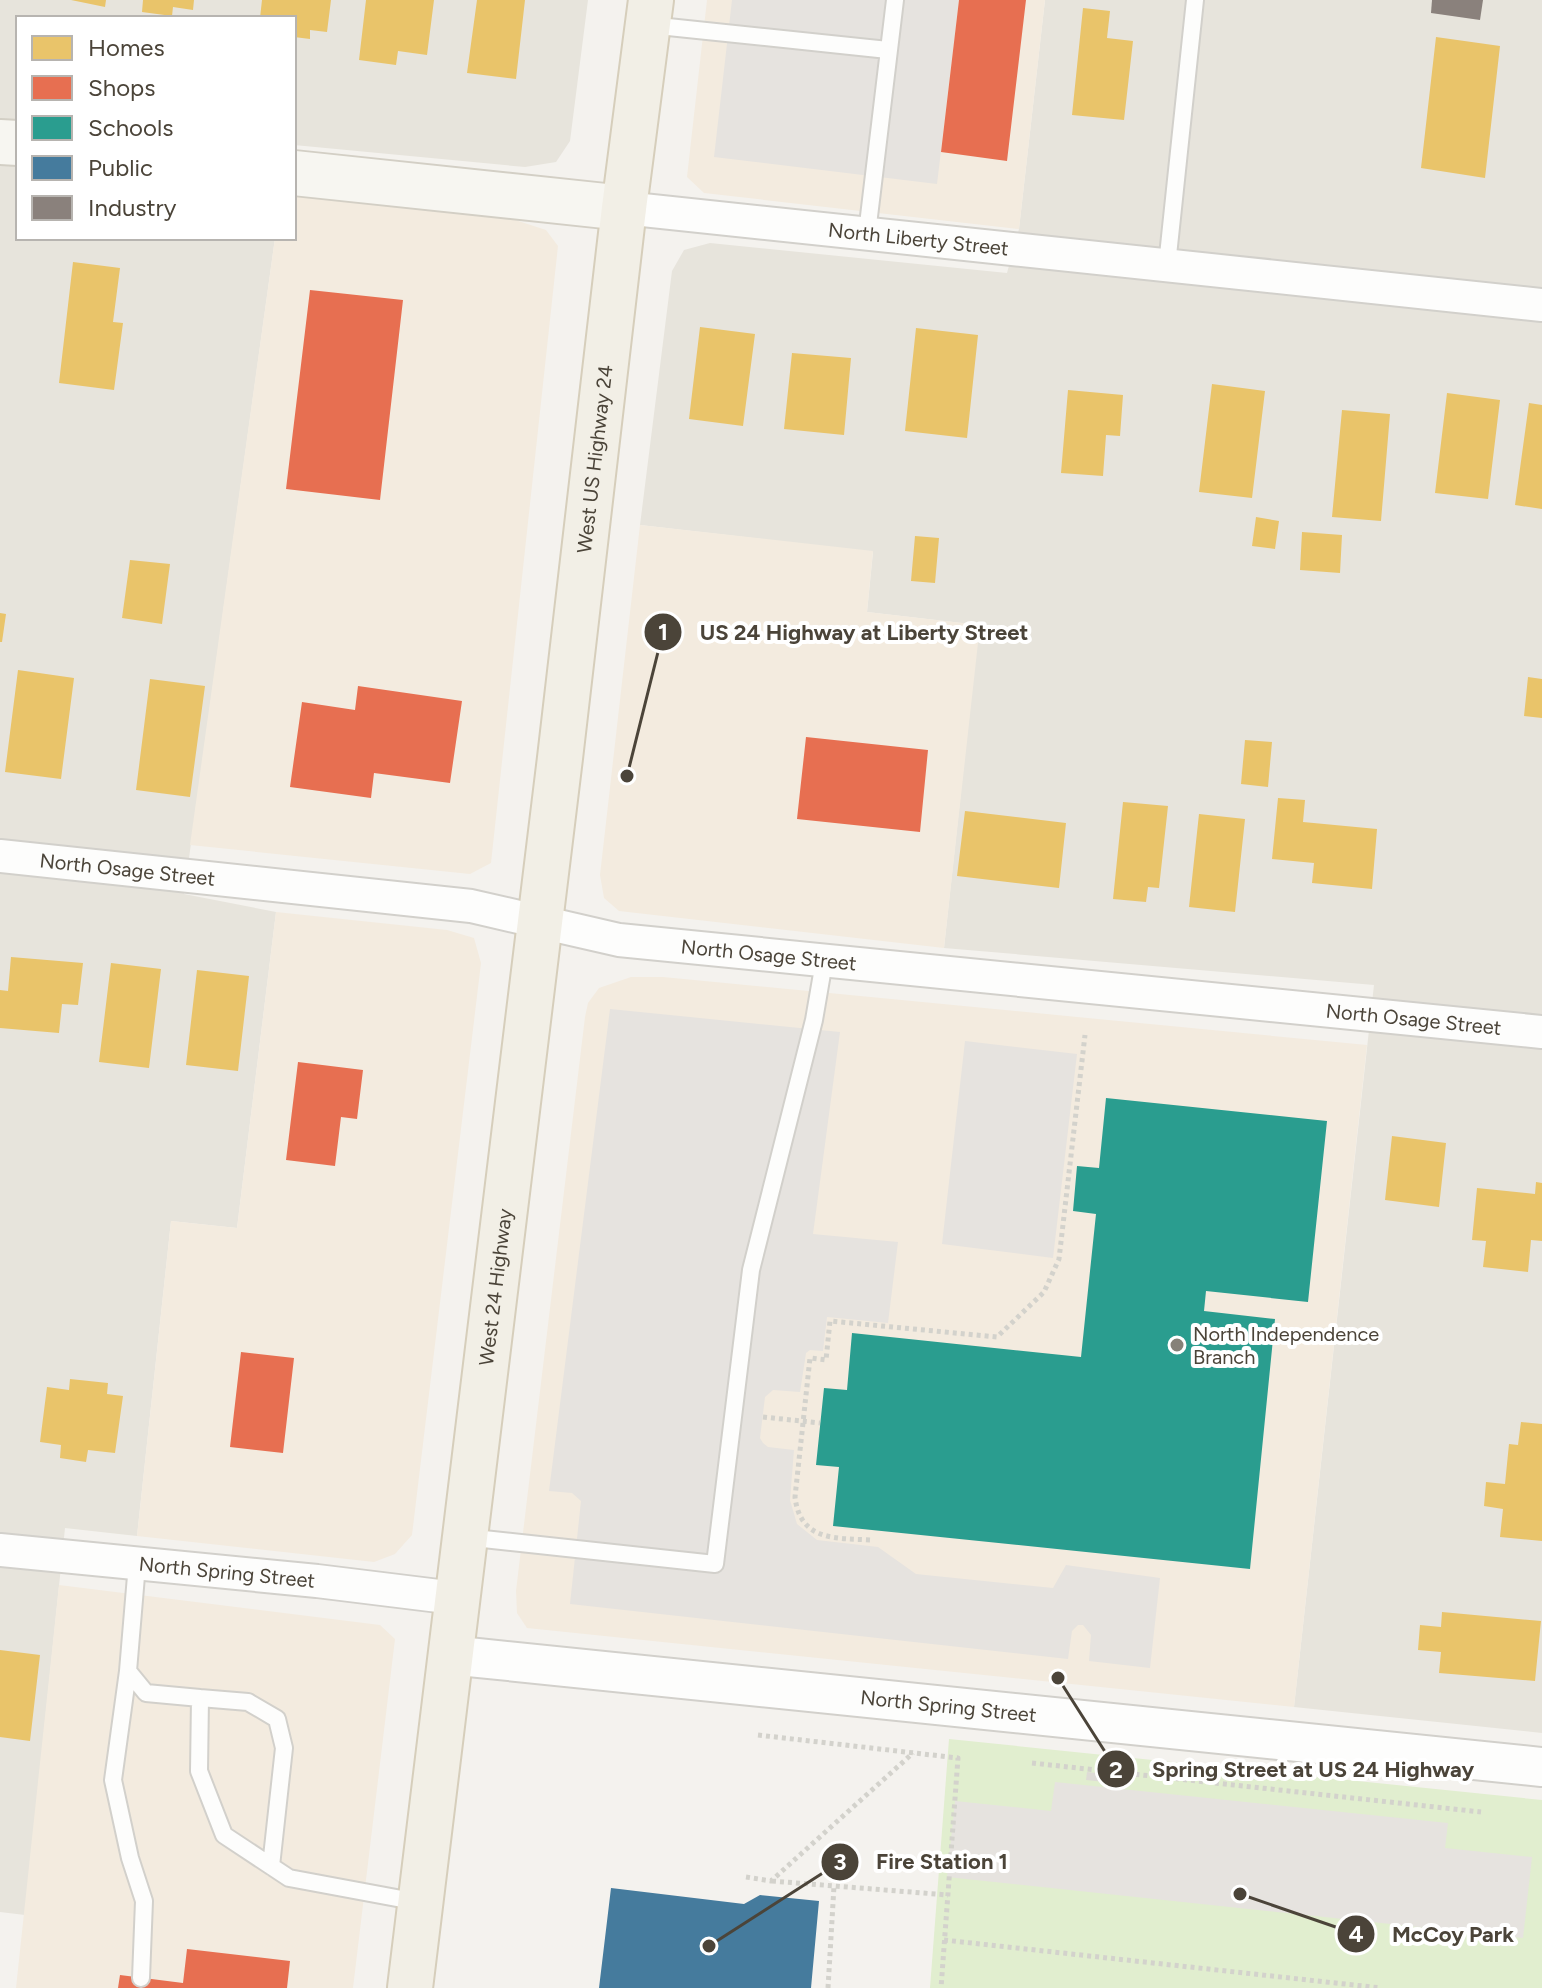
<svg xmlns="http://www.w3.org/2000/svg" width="1542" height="1988" viewBox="0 0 1542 1988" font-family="Figtree,sans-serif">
<rect width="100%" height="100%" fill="#f4f2ee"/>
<path fill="#e7e4dc" d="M0,0H588L570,141L556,162L525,167L294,145V18H18V238H275L184,894L276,912L237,1228L171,1221L137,1536L65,1528L25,1915L0,1912Z
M1045,0H1542V1733L1294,1707L1374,985L944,948L979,625L867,612L873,552L640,525L672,271L684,250L710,243L1007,273L1019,229Z"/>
<path fill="#f3ebdf" d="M707,0H1045L1019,229L704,193L687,177Z
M294,196L509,218L546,230L558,246L491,863L470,874L190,845L275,238H294Z
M640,525L873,551L867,612L980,625L944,948L619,911L604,898L600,875Z
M276,912L447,930L474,938L481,963L412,1535L395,1554L374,1562L137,1536L171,1221L237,1228Z
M631,977H663L1367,1045L1294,1707L527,1628L517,1613L516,1591L585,1017L588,1003L599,988Z
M59,1585L380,1625L395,1639L353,1988H16Z"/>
<path fill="#e1eecf" d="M949,1739L1542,1800V1988H930Z"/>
<path fill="#e6e3df" d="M732,0H959L937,184L714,157Z
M610,1009L840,1032L813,1234L898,1242L888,1323L827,1317L823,1351L810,1350L806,1353L800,1392L773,1390L765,1397L760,1438L763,1443L768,1447L794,1450L790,1500L797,1524L817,1540L878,1547L916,1574L1053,1588L1066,1565L1160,1578L1150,1668L1089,1661L1091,1635L1083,1625H1078L1072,1631L1068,1659L570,1604L581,1501L572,1493L549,1491Z
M965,1041L1077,1054L1053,1258L942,1244Z
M1055,1782L1448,1823L1445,1848L1532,1857L1523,1938L947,1877L955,1801L1051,1811Z"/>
<path fill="#e9c46a" d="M71,0H106L105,7Z
M143,0H194L193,10L173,7L172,16L142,12Z
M262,0H331L327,32L310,30V39L294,37V18H260Z
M366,0H434L427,55L398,51L396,65L359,60Z
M477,0H525L516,79L467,73Z
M1083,8L1110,11L1107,38L1133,41L1124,120L1072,115Z
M1436,37L1500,46L1485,178L1421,168Z
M73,262L120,268L113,322L123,323L114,390L59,383Z
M700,327L755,334L743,426L689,419Z
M916,328L978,335L967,438L905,431Z
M792,353L851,358L844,435L784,429Z
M1212,384L1265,391L1252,498L1199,492Z
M1068,390L1123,395L1120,436L1106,435L1103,476L1061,473Z
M1447,393L1500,400L1488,499L1435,493Z
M1529,403L1542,405V509L1515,505Z
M1342,410L1390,414L1381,521L1332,517Z
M1256,517L1279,521L1275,549L1252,546Z
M1302,532L1342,535L1340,573L1300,570Z
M915,536L939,538L935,583L911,581Z
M130,560L170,564L162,624L122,618Z
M0,613L6,614L2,642H0Z
M18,670L74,678L61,779L5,772Z
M1528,677L1542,679V718L1524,716Z
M150,679L205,686L190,797L136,790Z
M1245,740L1272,742L1268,787L1241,784Z
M1278,798L1305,800L1303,822L1377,829L1372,889L1312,883L1314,863L1272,859Z
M1123,802L1168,806L1159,888L1148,887L1146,902L1113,899Z
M965,811L1066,823L1059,888L957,876Z
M1199,814L1245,819L1235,912L1189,907Z
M11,957L83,963L78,1005L62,1004L59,1033L0,1028V990L8,991Z
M111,963L161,969L149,1068L99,1062Z
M197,970L249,976L238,1071L186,1065Z
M1392,1136L1446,1143L1439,1207L1385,1200Z
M1536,1182L1542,1183V1241L1531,1240L1528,1272L1483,1267L1486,1241L1472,1240L1477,1188L1535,1194Z
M70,1379L108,1383L107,1394L123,1396L115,1453L88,1450L86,1462L60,1458L61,1445L40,1442L47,1387L69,1390Z
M1521,1422L1542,1424V1541L1500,1537L1503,1509L1484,1506L1486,1482L1505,1484L1509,1444L1518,1445Z
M1442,1612L1541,1621L1535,1681L1439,1673L1441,1652L1418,1650L1420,1625L1441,1627Z
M0,1650L40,1655L30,1741L0,1737Z"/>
<path fill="#e76f51" d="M959,0H1026L1007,161L941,152Z
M310,290L403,300L380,500L286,489Z
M358,686L462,701L450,783L374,773L371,798L290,787L302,702L355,710Z
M806,737L928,750L920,832L797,819Z
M298,1062L363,1070L357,1119L341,1117L335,1166L286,1160Z
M241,1352L294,1358L283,1453L230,1447Z
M187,1949L290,1961L287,1988H118L120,1975L183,1983Z"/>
<path fill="#2a9d8f" d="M1106,1098L1327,1121L1308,1302L1206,1291L1204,1311L1275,1319L1250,1569L833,1526L839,1467L816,1465L824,1388L847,1390L852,1333L1081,1357L1096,1214L1073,1211L1077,1166L1099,1168Z"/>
<path fill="#457b9d" d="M611,1888L744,1904L760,1895L819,1901L811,1988H599Z"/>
<path fill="#8a817c" d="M1432,0H1483L1480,20L1431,13Z"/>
<path fill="#dedbd6" d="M1087,1772L1105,1774V1782L1086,1780Z"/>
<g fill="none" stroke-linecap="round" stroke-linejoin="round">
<g stroke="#d2d0cb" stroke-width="20">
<path id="service" d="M649,25L888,50
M867,233L895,0
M1167,265L1195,0
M465,1537L715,1564L751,1270L814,1020L824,962
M137,1564L128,1671L146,1693L200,1698L199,1771L224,1835L289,1878L418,1902
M128,1671L113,1780L130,1858L144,1901L141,1978
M200,1698L248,1702L277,1719L284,1748L271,1866"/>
</g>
<g stroke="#d2d0cb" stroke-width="36">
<g id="minor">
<path id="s1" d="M624,208L1542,305"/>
<path id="s2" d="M0,856L471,906L619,940L1542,1032"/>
<path id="s3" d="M0,1550L317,1581L455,1598"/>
</g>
</g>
<g stroke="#d2d0cb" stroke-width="42">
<g id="tertiary">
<path id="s4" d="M449,1655L1542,1767"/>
</g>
</g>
<g stroke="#d3cfc5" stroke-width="48">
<path id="secondary" d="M0,142L18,143
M294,173L624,208"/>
</g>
<g stroke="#d6cebb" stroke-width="48">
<g id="primary">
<path id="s5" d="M410,1988L560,758L624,208L651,0"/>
</g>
</g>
<path stroke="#d3d2cc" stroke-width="5" stroke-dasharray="4 4" stroke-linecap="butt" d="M763,1417L820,1423
M870,1540C835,1538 800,1541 795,1497L810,1358L826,1360L830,1321L997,1337L1044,1292L1059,1259L1085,1035
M758,1735L958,1758L941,1988
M1032,1763L1481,1812
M746,1877L771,1881L913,1753
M772,1881L948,1895
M944,1940L1381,1988
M828,1988L834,1886"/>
<use href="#service" stroke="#fdfdfc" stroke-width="16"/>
<use href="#minor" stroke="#fdfdfc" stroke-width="32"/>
<use href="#tertiary" stroke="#fdfdfc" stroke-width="38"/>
<use href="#secondary" stroke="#f7f6f1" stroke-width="44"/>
<use href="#primary" stroke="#f2efe6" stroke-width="44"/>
</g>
<circle fill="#868178" stroke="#fff" stroke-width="3" cx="1177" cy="1345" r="8"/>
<g text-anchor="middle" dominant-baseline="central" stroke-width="8" stroke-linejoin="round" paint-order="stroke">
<g font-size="20" fill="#4b4439" stroke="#fff">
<text stroke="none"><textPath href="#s1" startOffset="296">North Liberty Street</textPath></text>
<text stroke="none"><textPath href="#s5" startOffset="1540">West US Highway 24</textPath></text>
<text stroke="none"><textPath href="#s2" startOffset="128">North Osage Street</textPath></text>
<text stroke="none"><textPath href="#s2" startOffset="776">North Osage Street</textPath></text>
<text stroke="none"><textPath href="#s2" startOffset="1424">North Osage Street</textPath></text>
<text stroke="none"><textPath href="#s5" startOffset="706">West 24 Highway</textPath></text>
<text stroke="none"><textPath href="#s3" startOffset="228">North Spring Street</textPath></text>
<text stroke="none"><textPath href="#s4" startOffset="502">North Spring Street</textPath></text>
</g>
<g font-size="20" fill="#4b4439" stroke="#fff" text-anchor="start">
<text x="1193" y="1334">North Independence<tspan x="1193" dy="23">Branch</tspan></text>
</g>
</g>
<path fill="none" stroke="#4b4439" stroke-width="3" d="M627 776L663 632M1058 1678L1116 1769M709 1946L840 1862M1240 1894L1356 1934"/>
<g fill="#4b4439" stroke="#fff" stroke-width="3">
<circle cx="627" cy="776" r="8"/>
<circle cx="1058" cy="1678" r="8"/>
<circle cx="709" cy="1946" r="8"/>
<circle cx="1240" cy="1894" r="8"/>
<circle cx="663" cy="632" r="20"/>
<circle cx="1116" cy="1769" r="20"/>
<circle cx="840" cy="1862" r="20"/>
<circle cx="1356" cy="1934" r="20"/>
</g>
<g font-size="24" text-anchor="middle" font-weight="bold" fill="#fff">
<text x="663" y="640">1</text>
<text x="1116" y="1778">2</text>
<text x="840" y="1870">3</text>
<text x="1356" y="1942">4</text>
</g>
<g font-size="22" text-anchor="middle" font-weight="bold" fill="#4b4439" stroke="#fff" stroke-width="8" stroke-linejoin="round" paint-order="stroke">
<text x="864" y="640">US 24 Highway at Liberty Street</text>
<text x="1313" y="1777">Spring Street at US 24 Highway</text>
<text x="942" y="1869">Fire Station 1</text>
<text x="1453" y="1942">McCoy Park</text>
</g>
<rect x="16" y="16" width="280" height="224" fill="#ffffff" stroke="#b7b4b0" stroke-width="2"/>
<rect x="32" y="36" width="40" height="24" fill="#e9c46a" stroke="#b7b4b0" stroke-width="2"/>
<text x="88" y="56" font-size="24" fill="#4b4439">Homes</text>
<rect x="32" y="76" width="40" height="24" fill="#e76f51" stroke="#b7b4b0" stroke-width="2"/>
<text x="88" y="96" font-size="24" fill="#4b4439">Shops</text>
<rect x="32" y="116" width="40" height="24" fill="#2a9d8f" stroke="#b7b4b0" stroke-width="2"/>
<text x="88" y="136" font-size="24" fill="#4b4439">Schools</text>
<rect x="32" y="156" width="40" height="24" fill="#457b9d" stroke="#b7b4b0" stroke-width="2"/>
<text x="88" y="176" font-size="24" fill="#4b4439">Public</text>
<rect x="32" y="196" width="40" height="24" fill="#8a817c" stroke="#b7b4b0" stroke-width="2"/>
<text x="88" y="216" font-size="24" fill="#4b4439">Industry</text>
</svg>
